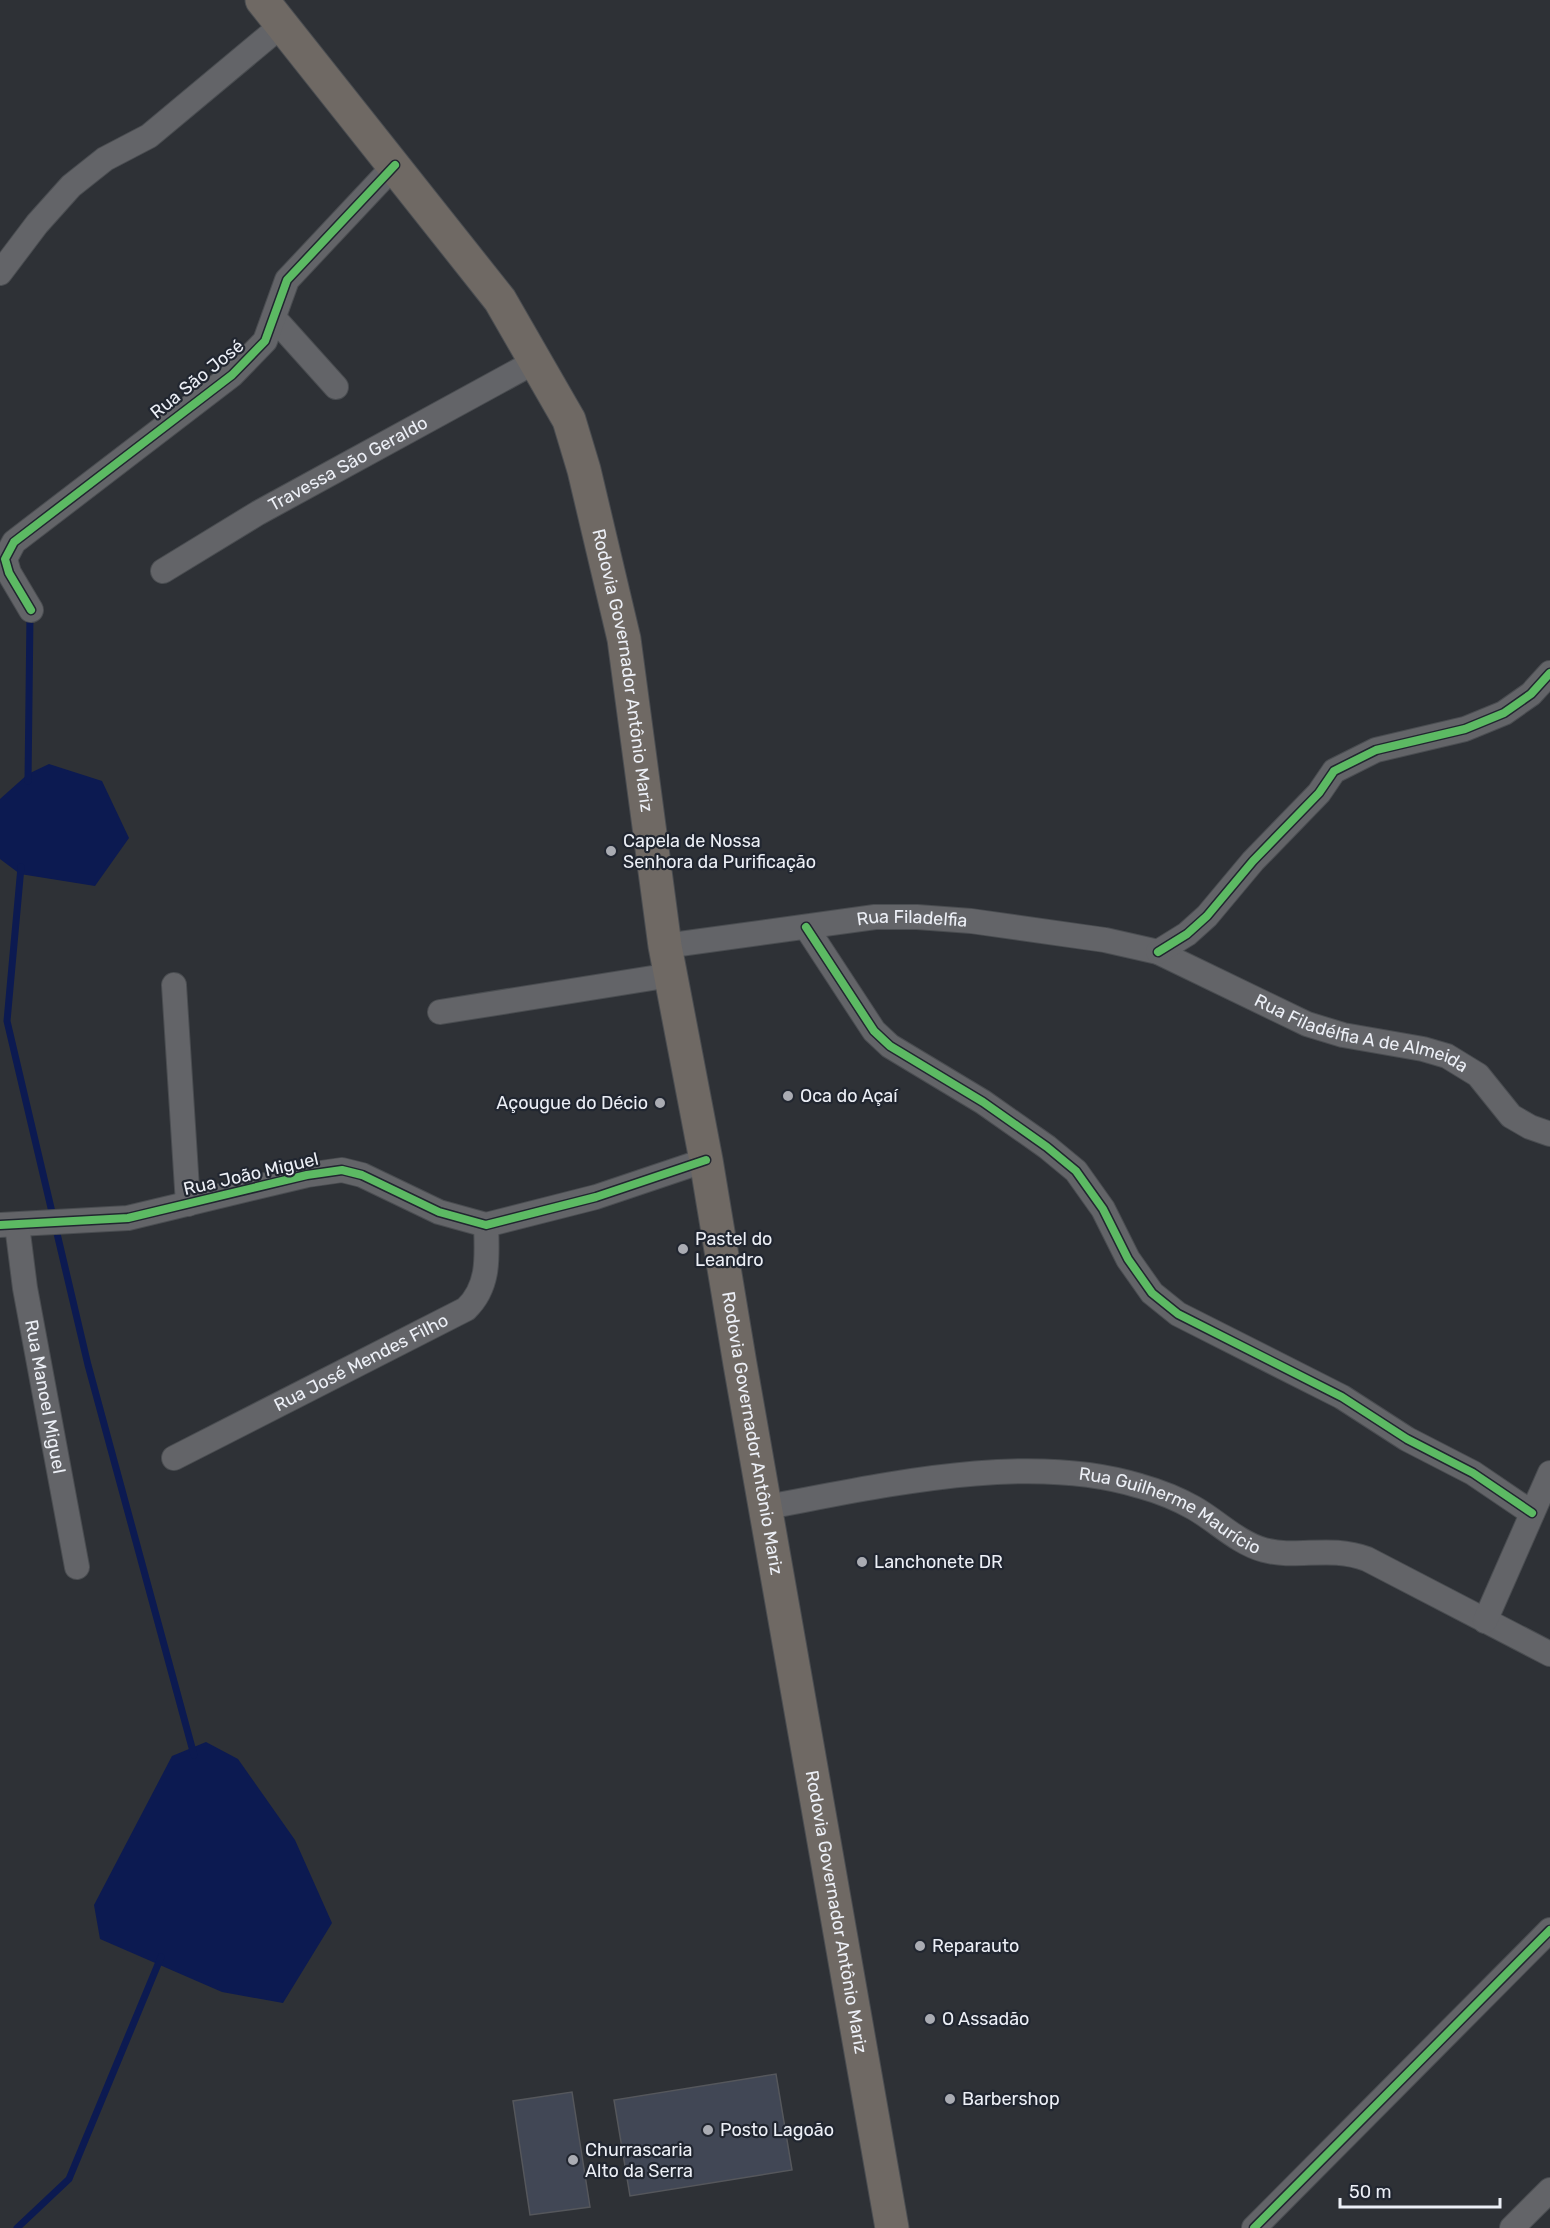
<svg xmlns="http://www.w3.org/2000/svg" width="1550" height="2228" viewBox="0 0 1550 2228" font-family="Rubik,sans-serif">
<rect width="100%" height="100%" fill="#2e3136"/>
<path fill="#0c1a51" d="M49,764L102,781L129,838L95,886L20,874L0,859V799L28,774Z
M206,1742L238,1759L295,1840L332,1923L283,2003L222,1992L100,1939L94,1905L172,1756Z"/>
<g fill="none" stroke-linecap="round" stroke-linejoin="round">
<path stroke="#0c1a51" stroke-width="7" d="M28,781L30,615
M21,867L7,1021L88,1365L194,1755
M17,2228L69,2179L161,1957"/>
</g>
<path fill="#414755" stroke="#55575c" stroke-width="1.5" d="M776,2074L792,2170L630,2196L614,2100Z
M572,2092L590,2207L530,2215L513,2101Z"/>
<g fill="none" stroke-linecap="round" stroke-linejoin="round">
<g stroke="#4a4d51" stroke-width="26">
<g id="minor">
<path d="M0,273L37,224L71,186L105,159L149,136L282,25"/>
<path d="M274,318L336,387"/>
<path id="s1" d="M163,571L258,513L536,361"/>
<path d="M31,610L9,573L5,559L14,542L232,375L265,341L287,280L395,165"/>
<path d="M806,927L874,1031L890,1046L983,1102L1047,1147L1076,1171L1103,1209L1128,1259L1152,1293L1178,1314L1342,1397L1407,1439L1473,1473L1532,1513"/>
<path id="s2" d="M665,946L875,917H917L971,921L1105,940L1158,952L1307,1024L1343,1035L1423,1049L1447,1056L1478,1075L1511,1116L1530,1127L1550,1134"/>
<path d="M1158,952L1187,934L1207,916L1253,861L1319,793L1334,771L1376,750L1465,729L1504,713L1531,694L1550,673"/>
<path d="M174,985L188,1204"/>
<path d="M440,1012L671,975"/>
<path d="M0,1225L128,1218L307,1175L342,1170L362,1175L439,1212L486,1225L596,1197L706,1160"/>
<path id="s3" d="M17,1225L25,1288L77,1567"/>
<path id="s4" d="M174,1458L466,1309C490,1286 487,1256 486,1225"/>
<path id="s5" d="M767,1507C881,1486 1027,1451 1140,1486C1158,1491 1178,1499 1194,1508C1217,1521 1238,1543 1264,1550C1297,1559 1330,1545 1367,1559L1550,1654"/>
<path d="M1485,1621L1550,1473"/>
<path d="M1254,2228L1550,1930"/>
<path d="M1512,2228L1550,2190"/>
</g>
</g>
<g stroke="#4a4d51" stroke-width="35">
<g id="highway">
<path id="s6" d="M262,0L500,300L569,420L584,470L624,639L665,946L706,1160L740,1364L892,2228"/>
</g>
</g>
<use href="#minor" stroke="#636468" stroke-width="24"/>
<use href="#highway" stroke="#6f6964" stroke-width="33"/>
<g stroke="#212630" stroke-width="11">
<path id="cycleway" d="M31,610L9,573L5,559L14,542L232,375L265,341L287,280L395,165
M806,927L874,1031L890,1046L983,1102L1047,1147L1076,1171L1103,1209L1128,1259L1152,1293L1178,1314L1342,1397L1407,1439L1473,1473L1532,1513
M1158,952L1187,934L1207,916L1253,861L1319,793L1334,771L1376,750L1465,729L1504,713L1531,694L1550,673
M0,1225L128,1218L307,1175L342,1170L362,1175L439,1212L486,1225L596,1197L706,1160
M1254,2228L1550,1930"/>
</g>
<use href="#cycleway" stroke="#5cba63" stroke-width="8"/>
</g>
<g fill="#aaacb3" stroke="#212630" stroke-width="2">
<circle cx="611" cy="851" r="6"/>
<circle cx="788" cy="1096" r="6"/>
<circle cx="660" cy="1103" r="6"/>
<circle cx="683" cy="1249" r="6"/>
<circle cx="862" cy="1562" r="6"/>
<circle cx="920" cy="1946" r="6"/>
<circle cx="930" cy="2019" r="6"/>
<circle cx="950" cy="2099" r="6"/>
<circle cx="708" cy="2130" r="6"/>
<circle cx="573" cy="2160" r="6"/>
</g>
<g text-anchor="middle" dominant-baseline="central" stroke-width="4.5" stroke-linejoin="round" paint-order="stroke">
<g font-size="18" fill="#eceff6" stroke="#212630">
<text transform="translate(197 379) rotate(-39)">Rua São José</text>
<text stroke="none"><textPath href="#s1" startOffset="214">Travessa São Geraldo</textPath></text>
<text stroke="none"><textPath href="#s6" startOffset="778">Rodovia Governador Antônio Mariz</textPath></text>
<text stroke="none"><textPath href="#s2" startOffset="249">Rua Filadelfia</textPath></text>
<text stroke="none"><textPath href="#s2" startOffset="718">Rua Filadélfia A de Almeida</textPath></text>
<text transform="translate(251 1174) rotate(-13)">Rua João Miguel</text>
<text stroke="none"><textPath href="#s4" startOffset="210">Rua José Mendes Filho</textPath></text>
<text stroke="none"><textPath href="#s3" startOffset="174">Rua Manoel Miguel</textPath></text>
<text stroke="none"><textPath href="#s6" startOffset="1552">Rodovia Governador Antônio Mariz</textPath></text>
<text stroke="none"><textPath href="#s5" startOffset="414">Rua Guilherme Maurício</textPath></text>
<text stroke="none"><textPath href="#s6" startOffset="2038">Rodovia Governador Antônio Mariz</textPath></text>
</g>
<g font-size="18" fill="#eceff6" stroke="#212630" text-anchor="start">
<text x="623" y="841">Capela de Nossa<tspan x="623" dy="21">Senhora da Purificação</tspan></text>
<text x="800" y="1096">Oca do Açaí</text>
<text x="648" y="1103" text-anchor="end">Açougue do Décio</text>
<text x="695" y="1239">Pastel do<tspan x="695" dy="21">Leandro</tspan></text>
<text x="874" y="1562">Lanchonete DR</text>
<text x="932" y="1946">Reparauto</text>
<text x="942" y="2019">O Assadão</text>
<text x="962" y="2099">Barbershop</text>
<text x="720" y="2130">Posto Lagoão</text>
<text x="585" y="2150">Churrascaria<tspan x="585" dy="21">Alto da Serra</tspan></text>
</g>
</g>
<path d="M1340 2198v9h160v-9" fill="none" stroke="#eceff6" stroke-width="3"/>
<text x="1349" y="2198" font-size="18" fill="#eceff6" stroke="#212630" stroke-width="4.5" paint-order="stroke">50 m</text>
</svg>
